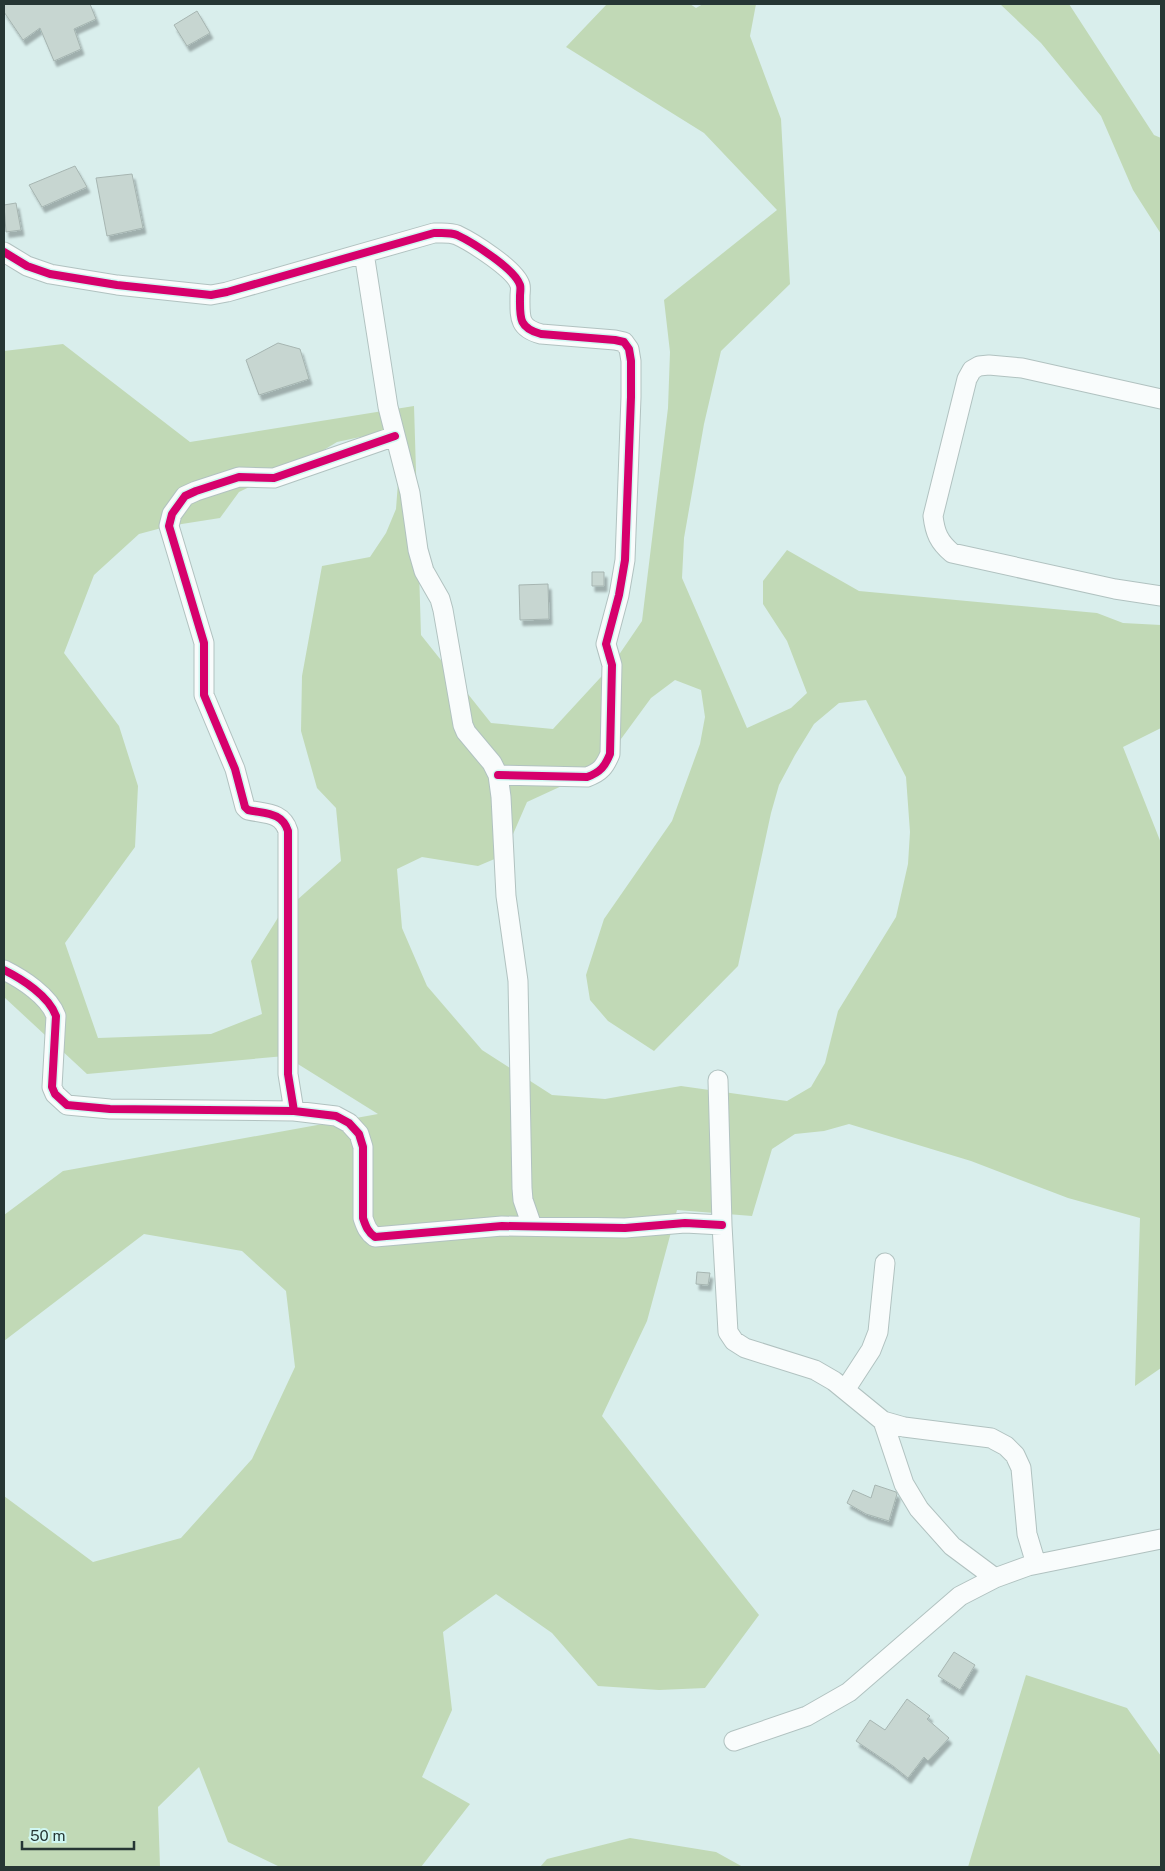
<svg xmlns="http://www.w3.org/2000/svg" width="1165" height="1871" viewBox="0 0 1165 1871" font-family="'Public Sans',sans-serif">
<defs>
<filter id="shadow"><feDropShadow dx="3" dy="5.5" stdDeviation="1" flood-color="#0004"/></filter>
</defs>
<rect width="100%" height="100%" fill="#d9eeec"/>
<path fill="#c1d9b6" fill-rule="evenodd" d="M607,4H690L696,8L703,4H756L750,36L781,119L790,284L721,351L704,424L684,538L682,578L747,728L791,708L807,693L787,641L763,604V581L787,550L859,591L1097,613L1123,623L1161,625V728L1123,747L1161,843V1368L1135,1386L1140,1218L1068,1198L971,1161L849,1124L824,1131L795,1134L772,1149L752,1216L677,1210L647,1321L602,1416L759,1615L705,1688L659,1690L598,1686L552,1633L496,1594L443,1632L452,1710L422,1777L470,1804L421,1867H280L228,1842L199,1767L158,1807L160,1867H4V1496L93,1562L181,1538L252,1459L295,1367L286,1291L242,1251L144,1234L4,1341V1215L63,1171L378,1114L285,1056L87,1074L4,997V351L63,344L190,442L414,406L421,635L491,723L553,729L612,665L642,621L668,408L670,352L664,300L777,210L704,133L566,47ZM365,436H395L400,456L396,509L386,533L370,557L322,566L302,676L301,731L317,788L336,808L341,861L279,916L251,961L262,1014L211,1034L98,1038L65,943L135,847L138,786L119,726L64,653L94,575L139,534L169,526L220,518L239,492L266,479L282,475L337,442ZM675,680L701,690L705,717L700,744L672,821L604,919L586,975L590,1000L608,1021L654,1051L738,966L771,813L779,785L795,755L814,724L839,703L866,700L906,777L910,832L908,864L896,917L838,1011L825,1063L811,1087L787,1101L681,1086L605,1099L552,1095L482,1050L427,986L402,928L397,869L422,857L478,866L504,855L527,802L605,766L610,754L651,698Z
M1000,4H1069L1154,135L1161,138V234L1133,190L1101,116L1041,43Z
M1026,1675L1127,1708L1161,1756V1867H968Z
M630,1838L716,1852L743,1867H540L547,1859Z"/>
<path fill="#c7d6d1" stroke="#a6b5b1" filter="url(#shadow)" d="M4,4H90L96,19L74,29L81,49L54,61L40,28L23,40L4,12Z
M197,11L210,33L187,46L174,25Z
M75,166L87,187L42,207L29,185Z
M132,174L143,228L107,236L96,178Z
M16,203L21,230L6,232L4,205Z
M278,343L300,349L309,379L259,395L246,360Z
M592,572H604V586H592Z
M548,584L549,619L520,620L519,585Z
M697,1272L710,1273L708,1285L696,1284Z
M875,1485L896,1492L897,1494L889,1521L866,1514L847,1503L853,1490L871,1498Z
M954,1652L975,1665L960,1690L938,1676Z
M907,1699L930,1716L927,1719L949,1738L928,1761L924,1757L908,1778L893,1766L856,1741L870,1720L885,1730Z"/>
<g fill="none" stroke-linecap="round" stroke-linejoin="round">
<g stroke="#b1c2c0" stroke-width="21">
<path id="minor" d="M4,252L27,266L50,274L117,285L211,295L227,292L434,233C442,233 450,232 457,235C472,242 515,269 520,285C521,288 520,293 520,296C520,317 518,328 541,334L615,340L624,342L629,349L631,361V397L625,560L619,595L606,644L612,665L610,754C605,766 601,772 587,777L498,775
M364,253L388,407L410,493L418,550L424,571L440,599L443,610L463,725L466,732L492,763L498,775L501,797L506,896L518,981L522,1188L523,1200L532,1226
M1161,399L1022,368L989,365L979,366L972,370L967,379L933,516C935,533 939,542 952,553L1115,589L1161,596
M4,970C22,979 49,996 56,1016L52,1087L55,1094L67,1105L110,1109L294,1111L336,1116L349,1123L359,1134L363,1147V1218C366,1227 368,1232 375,1237L502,1226L625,1228L685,1223L722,1225
M718,1080L722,1225L728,1332L734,1341L745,1348L815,1370L834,1381L883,1421L904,1484L919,1509L952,1546L995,1578
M294,1111L288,1074V831C282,812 266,814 248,810L245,807L235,769L204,695V643L169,526L172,514L185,496L196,491L239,477L274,478L395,436
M845,1390L871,1350L878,1332L885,1263
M883,1421L904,1427L991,1438L1006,1446L1015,1455L1021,1468L1027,1534L1036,1564
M734,1741L807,1716L849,1692L960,1596L995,1578L1028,1566L1161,1539"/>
</g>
<use href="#minor" stroke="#f9fcfc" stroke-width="19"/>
<g stroke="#d0f7f2" stroke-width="11">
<path id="cycleway" d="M4,252L27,266L50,274L117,285L211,295L227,292L434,233C442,233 450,232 457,235C472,242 515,269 520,285C521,288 520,293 520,296C520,317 518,328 541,334L615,340L624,342L629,349L631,361V397L625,560L619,595L606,644L612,665L610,754C605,766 601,772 587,777L498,775
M4,970C22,979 49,996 56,1016L52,1087L55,1094L67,1105L110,1109L294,1111L336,1116L349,1123L359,1134L363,1147V1218C366,1227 368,1232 375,1237L502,1226L625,1228L685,1223L722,1225
M294,1111L288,1074V831C282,812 266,814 248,810L245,807L235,769L204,695V643L169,526L172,514L185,496L196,491L239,477L274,478L395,436"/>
</g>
<use href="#cycleway" stroke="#d6006c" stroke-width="8"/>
</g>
<rect width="1165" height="1871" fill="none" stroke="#263634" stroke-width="10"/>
<path d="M22 1841v8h112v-8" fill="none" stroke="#263634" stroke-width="2.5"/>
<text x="30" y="1841" font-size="15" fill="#263634" stroke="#d0f7f2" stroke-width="4" paint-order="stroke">50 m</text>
</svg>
